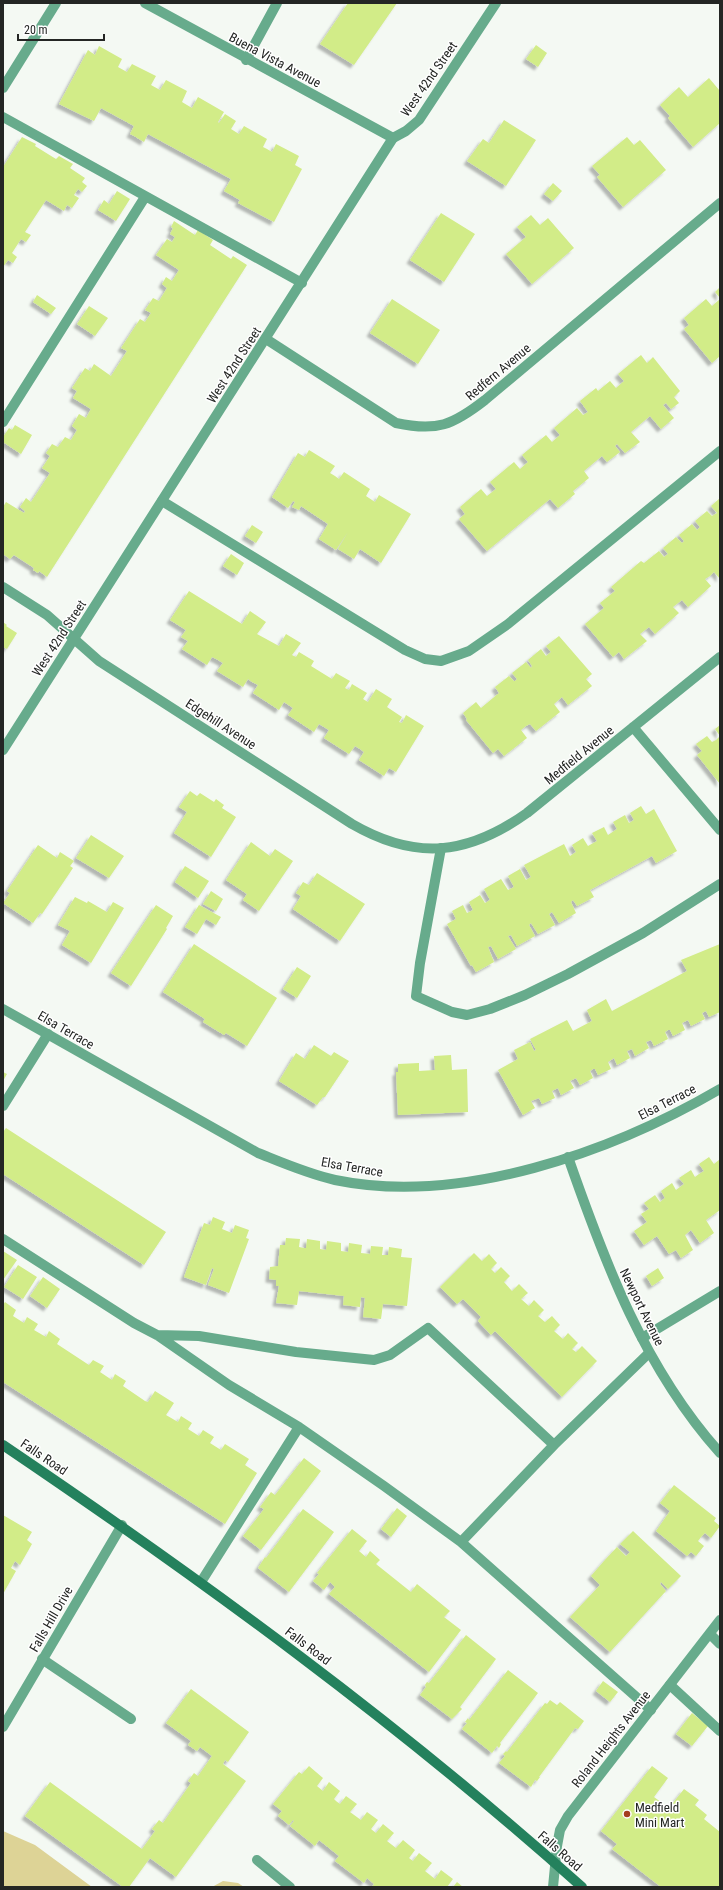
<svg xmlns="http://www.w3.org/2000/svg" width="723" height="1890" viewBox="0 0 723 1890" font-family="'Roboto Condensed',sans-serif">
<defs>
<filter id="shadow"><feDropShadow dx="-3.5" dy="3.5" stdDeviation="1" flood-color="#0004"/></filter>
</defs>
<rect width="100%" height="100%" fill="#f4f9f3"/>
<path fill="#ddd396" d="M3,1831L35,1845L92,1887H3Z
M223,1881L238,1883L244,1887H212Z"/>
<path fill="#d2ec88" filter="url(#shadow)" d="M348,3H397L354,65L320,44Z
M536,45L547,53L538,67L526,59Z
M99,46L122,59L118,67L127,72L132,64L156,76L151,85L160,90L166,80L187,91L182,102L192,108L198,97L224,112L218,122L219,123L225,114L236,121L231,129L239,134L244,126L267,139L263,147L267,149L272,152L276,144L299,156L295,165L302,169L274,222L238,203L240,200L224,191L231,179L148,134L144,142L134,136L130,134L134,126L101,108L94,121L59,104L88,50L95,55Z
M709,78L720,91V123L693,147L668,118L670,116L660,105L679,87L688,97Z
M504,120L536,140L506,186L467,161L483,139L489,143Z
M22,137L36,144L35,146L56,159L59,156L73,164L70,168L85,178L82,182L87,186L82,192L78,189L74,195L79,198L72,208L67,205L64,211L46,200L25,232L31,235L26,242L21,239L12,253L17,257L13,263L8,260L3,267V167Z
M627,137L634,145L640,140L666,170L623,207L597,177L600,175L592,166Z
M553,183L562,191L553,201L544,194Z
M117,191L130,199L116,221L98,210L104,200L109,204Z
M441,213L475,234L444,282L410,260Z
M531,215L540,225L548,218L574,248L532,284L506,254L526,237L517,227Z
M174,221L195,235L198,230L213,240L210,245L231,259L233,256L247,265L47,577L39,571L38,573L33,570L34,568L14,555L10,559L3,554V507L6,502L24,513L25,511L20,507L26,498L31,502L50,473L42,468L50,456L46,453L52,444L58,447L65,437L71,440L77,430L72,426L79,414L86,418L91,409L73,398L77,391L72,388L85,368L90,371L94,364L111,376L127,351L121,348L140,319L145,322L151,313L145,310L153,298L159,301L167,288L162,284L166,277L172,281L179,270L156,255L167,239L172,242L175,237L170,234L173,228L171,227Z
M720,287V298L715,292Z
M37,295L56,308L51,314L33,302Z
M392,299L440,330L418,364L370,333Z
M706,299L712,306L720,299V356L712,363L684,329L689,325L684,318Z
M89,306L108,318L95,336L77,324Z
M641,355L647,363L653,357L680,391L674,397L679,403L671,409L666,403L663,405L674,418L661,429L650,416L631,432L640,442L625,453L617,444L615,446L620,452L607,462L602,456L584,471L589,478L573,491L575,494L558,508L550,499L487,551L459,519L465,514L460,507L481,489L487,496L496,489L490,482L514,462L520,469L528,462L522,455L546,435L552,442L560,435L554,428L577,408L583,415L588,412L580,401L596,388L598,391L610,381L616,388L624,381L618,374Z
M15,425L32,435L21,454L3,442V437L9,428L12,430Z
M309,450L335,466L330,473L335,476L339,479L344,472L370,489L366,496L375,502L379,495L411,514L381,563L360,549L354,559L338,549L348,532L336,550L319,539L328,524L301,506L299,510L292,507L295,502L293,501L288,508L272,497L298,453L305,457Z
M720,498V579L714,572L710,576L705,579L711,586L688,607L682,600L673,607L679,613L655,634L649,627L640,634L647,641L624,659L619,652L613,657L585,624L604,608L600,603L615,591L611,587L641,561L644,563L659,551L664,557L668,554L663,548L676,537L682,543L684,541L679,535L692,524L697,530L700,527L695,521L707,511L712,516L717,513L711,506Z
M252,525L263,532L256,543L245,536Z
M231,554L244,563L237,575L223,566Z
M189,591L242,624L250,611L266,622L257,634L279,646L286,634L301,643L292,655L296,657L299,652L314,661L311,666L332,679L336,673L350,681L345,688L349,690L352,684L367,693L363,699L368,702L376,689L392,699L387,707L402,717L399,722L402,723L406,715L424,726L396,772L389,768L384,776L359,760L364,752L360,749L355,746L349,754L324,738L329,730L319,724L314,732L288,715L293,708L284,702L279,710L253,693L258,685L252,682L248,679L243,687L217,671L223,663L218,660L212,657L207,665L182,649L188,641L181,637L186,630L170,620Z
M3,622L7,625L6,626L17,633L7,649L3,647Z
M559,636L592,674L586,679L592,686L568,705L562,697L554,704L560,712L536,731L530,724L526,726L521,730L527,738L504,756L498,749L493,753L466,720L467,719L463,713L476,702L481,708L499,693L495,687L509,676L514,681H515L517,679L512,673L526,662L531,668L532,666L528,660L541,649L546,656L551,652L546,646Z
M720,725V784L697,755L702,751L696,744L707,736L712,742L716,740L720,736L715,729Z
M190,791L197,796L200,793L214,802L216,799L224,805L222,808L236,817L211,857L174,833L187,812L179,807Z
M641,806L646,814L654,809L677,851L656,863L652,856L590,890L594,897L577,906L573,900L571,902L576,913L559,923L552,912L549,914L555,925L538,934L531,923L529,925L535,936L517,946L511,935L508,936L516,949L498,959L491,946L488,947L494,962L476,972L472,965L471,966L447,924L456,919L452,911L463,905L467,913L473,910L469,902L480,895L485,903L490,900L484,889L501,879L508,890L514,887L508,876L520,869L526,880L531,877L524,865L564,844L570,856L576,852L572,845L583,838L588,846L597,841L592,833L604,827L608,835L617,829L613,822L625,815L629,823L634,820L630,813Z
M91,835L124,856L109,878L76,858Z
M251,842L270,856L275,849L293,861L259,911L243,900L247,894L226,880Z
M38,845L57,858L60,852L74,861L70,866L73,868L42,914L40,913L33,923L3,903L10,893L7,891Z
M185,866L209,881L198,898L175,882Z
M317,873L365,904L340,941L293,909L301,896L296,893L303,882L309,885Z
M211,891L223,899L216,911L203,904Z
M75,897L87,903L88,901L107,912L113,902L124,908L91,963L62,945L70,931L58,925Z
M156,905L173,916L166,928L167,929L131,986L111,973Z
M199,905L221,917L216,925L206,919L197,934L185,927Z
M194,944L277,998L247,1046L226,1033L224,1035L203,1022L205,1019L163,992Z
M720,944V1012L709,1017L706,1011L702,1013L705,1019L691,1026L688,1020L682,1023L685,1030L673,1036L670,1030H668L665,1032L668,1039L654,1046L651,1040L646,1042L649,1048L635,1056L632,1049L627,1051L630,1058L617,1065L614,1058L608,1062L611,1069L598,1075L595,1069H593L590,1071L593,1078L580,1085L576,1078L570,1081L574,1088L561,1095L558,1088L552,1091L555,1098L542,1104L539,1098L531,1101L535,1108L523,1115L498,1070L518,1059L514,1050L530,1042L534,1051L536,1050L530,1039L567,1020L573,1031L592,1021L587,1010L606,999L612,1011L687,971L681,960Z
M297,967L311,976L297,998L283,989Z
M314,1045L331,1056L334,1052L349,1061L325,1097H323L317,1105L279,1081L296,1053L305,1059Z
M451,1055L452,1070L467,1069L468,1112L398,1115L396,1072H398V1064L419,1063V1071L435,1070L434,1056Z
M3,1072L7,1074L3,1081Z
M6,1128L166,1232L144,1265L3,1174V1132Z
M709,1157L714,1164L720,1159V1210L706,1220L714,1233L700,1243L691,1230L685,1235L693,1250L681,1258L676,1250L669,1254L657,1236L644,1245L634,1231L647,1222L641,1214L649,1209L644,1203L655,1195L660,1202L665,1198L661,1191L672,1183L676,1190L684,1184L679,1178L691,1170L695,1177L699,1174L704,1171L699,1164Z
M213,1217L225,1222L222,1229L232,1233L235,1225L249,1230L246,1238L249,1239L229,1293L208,1285L214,1269L212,1268L206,1285L184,1277L204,1223L210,1225Z
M286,1238L300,1239L299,1247L304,1248H306L307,1239L320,1241V1249L326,1250L327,1241L341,1243V1251L348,1252L349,1243L362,1245L361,1253L370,1254L371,1246L383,1247L382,1255H388L389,1247L402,1249L401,1257L412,1258L407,1306L383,1304L381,1319L363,1317L365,1298L361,1297L360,1307L343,1305L344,1296L299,1291L297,1305L276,1303L279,1286H276V1280L269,1279L270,1267L278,1266L280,1245H285Z
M3,1251L17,1260L3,1280Z
M474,1253L482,1261L489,1254L497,1263L491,1269L495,1273L501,1267L510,1276L504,1282L512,1291L519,1284L528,1293L521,1299L529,1306L534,1300L544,1310L538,1316L545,1322L552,1316L560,1325L554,1331L563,1339L568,1333L578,1343L572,1349L576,1352L582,1346L597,1361L562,1397L495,1331L491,1335L478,1321L481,1317L463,1299L457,1304L440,1287Z
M18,1265L37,1277L23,1299L4,1287Z
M658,1268L664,1278L652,1286L646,1276Z
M43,1277L60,1289L47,1308L30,1296Z
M5,1302L16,1310L13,1316L24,1323L27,1317L38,1324L34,1330L46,1337L49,1331L60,1339L57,1344L89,1365L93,1360L104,1366L100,1372L112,1380L115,1374L126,1381L123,1386L145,1401L148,1402L155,1391L174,1403L166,1415L178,1422L181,1416L192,1423L188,1429L199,1436L203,1430L214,1437L210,1443L221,1450L225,1444L249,1459L245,1465L257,1473L225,1524L3,1382V1305Z
M304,1458L321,1471L261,1550L243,1536L264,1509L260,1507L271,1492L275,1495Z
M674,1485L716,1518L714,1521L720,1526L711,1538L705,1533L701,1537L698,1541L704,1546L696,1556L691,1552L687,1556L656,1531L670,1511L660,1503Z
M397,1508L407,1516L391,1537L381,1529Z
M303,1509L334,1532L289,1592L258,1568L265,1557L266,1558Z
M3,1515L32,1532L27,1540L32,1544L20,1565L15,1561L11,1568L16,1571L3,1594Z
M352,1529L367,1541L359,1551L366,1557L370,1551L380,1560L376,1564L411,1592L417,1584L450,1611L444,1617L461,1630L429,1672L329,1594L335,1587L330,1582L324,1590L313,1581L319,1574L317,1573Z
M633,1531L681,1576L668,1589L661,1582L660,1584L666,1591L610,1652L570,1617L600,1585L591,1576L604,1561L617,1547L626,1556L630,1552L620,1544Z
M466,1635L496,1659L460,1707L462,1709L452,1719L420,1695L426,1687L425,1685L427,1682L429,1683Z
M508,1670L538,1693L500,1743L501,1744L499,1748L497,1746L492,1753L462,1729L467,1723L465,1722L468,1718L469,1720Z
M603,1681L618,1692L610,1702L596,1691Z
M191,1689L249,1732L228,1762L225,1760L223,1764L246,1781L176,1877L150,1858L129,1887H123L25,1816L50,1782L142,1849L155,1831L152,1829L159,1820L163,1823L191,1783L188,1781L194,1773L198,1776L212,1756L200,1747L197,1751L188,1745L191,1741L166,1723Z
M550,1700L557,1705L560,1702L584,1721L578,1729L575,1728L539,1777H540L537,1781L535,1780L531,1787L499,1763L505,1756L503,1754L506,1751L507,1752L545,1703L547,1704Z
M692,1713L708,1726L692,1746L676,1734Z
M309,1766L323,1778L317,1786L323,1791L329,1782L340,1791L334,1799L336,1801L340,1804L346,1796L357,1804L350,1812L361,1820L367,1812L378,1820L371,1829L376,1833L383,1824L394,1833L387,1841L396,1848L403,1840L415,1850L409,1858L413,1861L419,1853L432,1863L425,1871L435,1879L441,1870L453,1879L447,1887H372L374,1884L367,1878L364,1883L335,1861L339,1856L319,1840L315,1846L290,1826L294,1821L293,1820L289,1825L278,1816L282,1811L273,1804L299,1772L302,1774Z
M652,1766L668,1778L654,1797L669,1808L684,1789L699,1800L695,1805L707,1815L704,1819L720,1832V1887H661L612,1849L617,1844L601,1831Z
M457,1882L463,1887H453Z"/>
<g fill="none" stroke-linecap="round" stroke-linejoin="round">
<path stroke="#67ab8c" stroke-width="10" d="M3,117L302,283
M393,138L406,131L419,120L496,3
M3,422L145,197
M162,501L405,650L425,659L441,661L469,651L508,624L720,451
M441,848L420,963L416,996L452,1012L467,1015L490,1009L525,995L568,974L643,933L720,884
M3,1106L48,1034
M3,1239L134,1323L157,1335L229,1385L299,1427L384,1486L461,1542L554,1445L649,1353
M157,1335L199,1336L296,1352L374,1360L390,1355L428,1328L554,1445
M642,1338L720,1291
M461,1542L651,1710
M201,1582L299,1427
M710,1634L720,1644
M42,1659L131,1719
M670,1685L720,1731
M257,1860L290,1887"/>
<path stroke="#67ab8c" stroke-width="10" d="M246,60L277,3
M3,88L56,3
M266,339L396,423C437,432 453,425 485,400L720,203
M3,587L47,615L99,661L352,824C416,861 468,855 527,813L720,657
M633,727L720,830
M3,750L393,138L145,3
M3,1009L258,1153C283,1163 308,1174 335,1180C461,1206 612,1152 720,1089
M568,1157C605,1263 644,1368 720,1453
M3,1727L122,1525
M553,1887L557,1846L560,1830L568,1816L720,1620"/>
<path stroke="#24815d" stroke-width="10" d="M3,1445C204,1581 401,1725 582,1887"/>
</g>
<circle fill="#a53d1f" stroke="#fff" stroke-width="1.5" cx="627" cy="1814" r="4"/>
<g text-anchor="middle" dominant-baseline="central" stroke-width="3" stroke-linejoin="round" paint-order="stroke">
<g font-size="13" fill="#242624" stroke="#fff">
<text transform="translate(275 60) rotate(28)">Buena Vista Avenue</text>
<text transform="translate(429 79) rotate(-55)">West 42nd Street</text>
<text transform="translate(234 365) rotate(-57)">West 42nd Street</text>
<text transform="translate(498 372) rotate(-40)">Redfern Avenue</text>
<text transform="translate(59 638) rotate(-57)">West 42nd Street</text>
<text transform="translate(221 724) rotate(33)">Edgehill Avenue</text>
<text transform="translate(579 755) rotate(-39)">Medfield Avenue</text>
<text transform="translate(66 1030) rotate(30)">Elsa Terrace</text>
<text transform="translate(667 1102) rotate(-27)">Elsa Terrace</text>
<text transform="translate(352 1167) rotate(10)">Elsa Terrace</text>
<text transform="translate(642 1307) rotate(64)">Newport Avenue</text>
<text transform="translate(44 1457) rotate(34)">Falls Road</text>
<text transform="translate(51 1619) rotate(-60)">Falls Hill Drive</text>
<text transform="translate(308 1646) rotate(37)">Falls Road</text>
<text transform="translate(611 1739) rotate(-52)">Roland Heights Avenue</text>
<text transform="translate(560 1851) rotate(41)">Falls Road</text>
</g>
<g font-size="13" fill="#242624" stroke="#fff" text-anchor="start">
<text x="635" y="1807">Medfield<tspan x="635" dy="15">Mini Mart</tspan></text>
</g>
</g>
<rect width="723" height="1890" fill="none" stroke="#242624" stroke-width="8"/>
<path d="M18 34v6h86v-6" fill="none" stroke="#242624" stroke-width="2"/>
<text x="24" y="34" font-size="12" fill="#242624" stroke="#ffffff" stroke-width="3" paint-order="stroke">20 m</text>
</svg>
